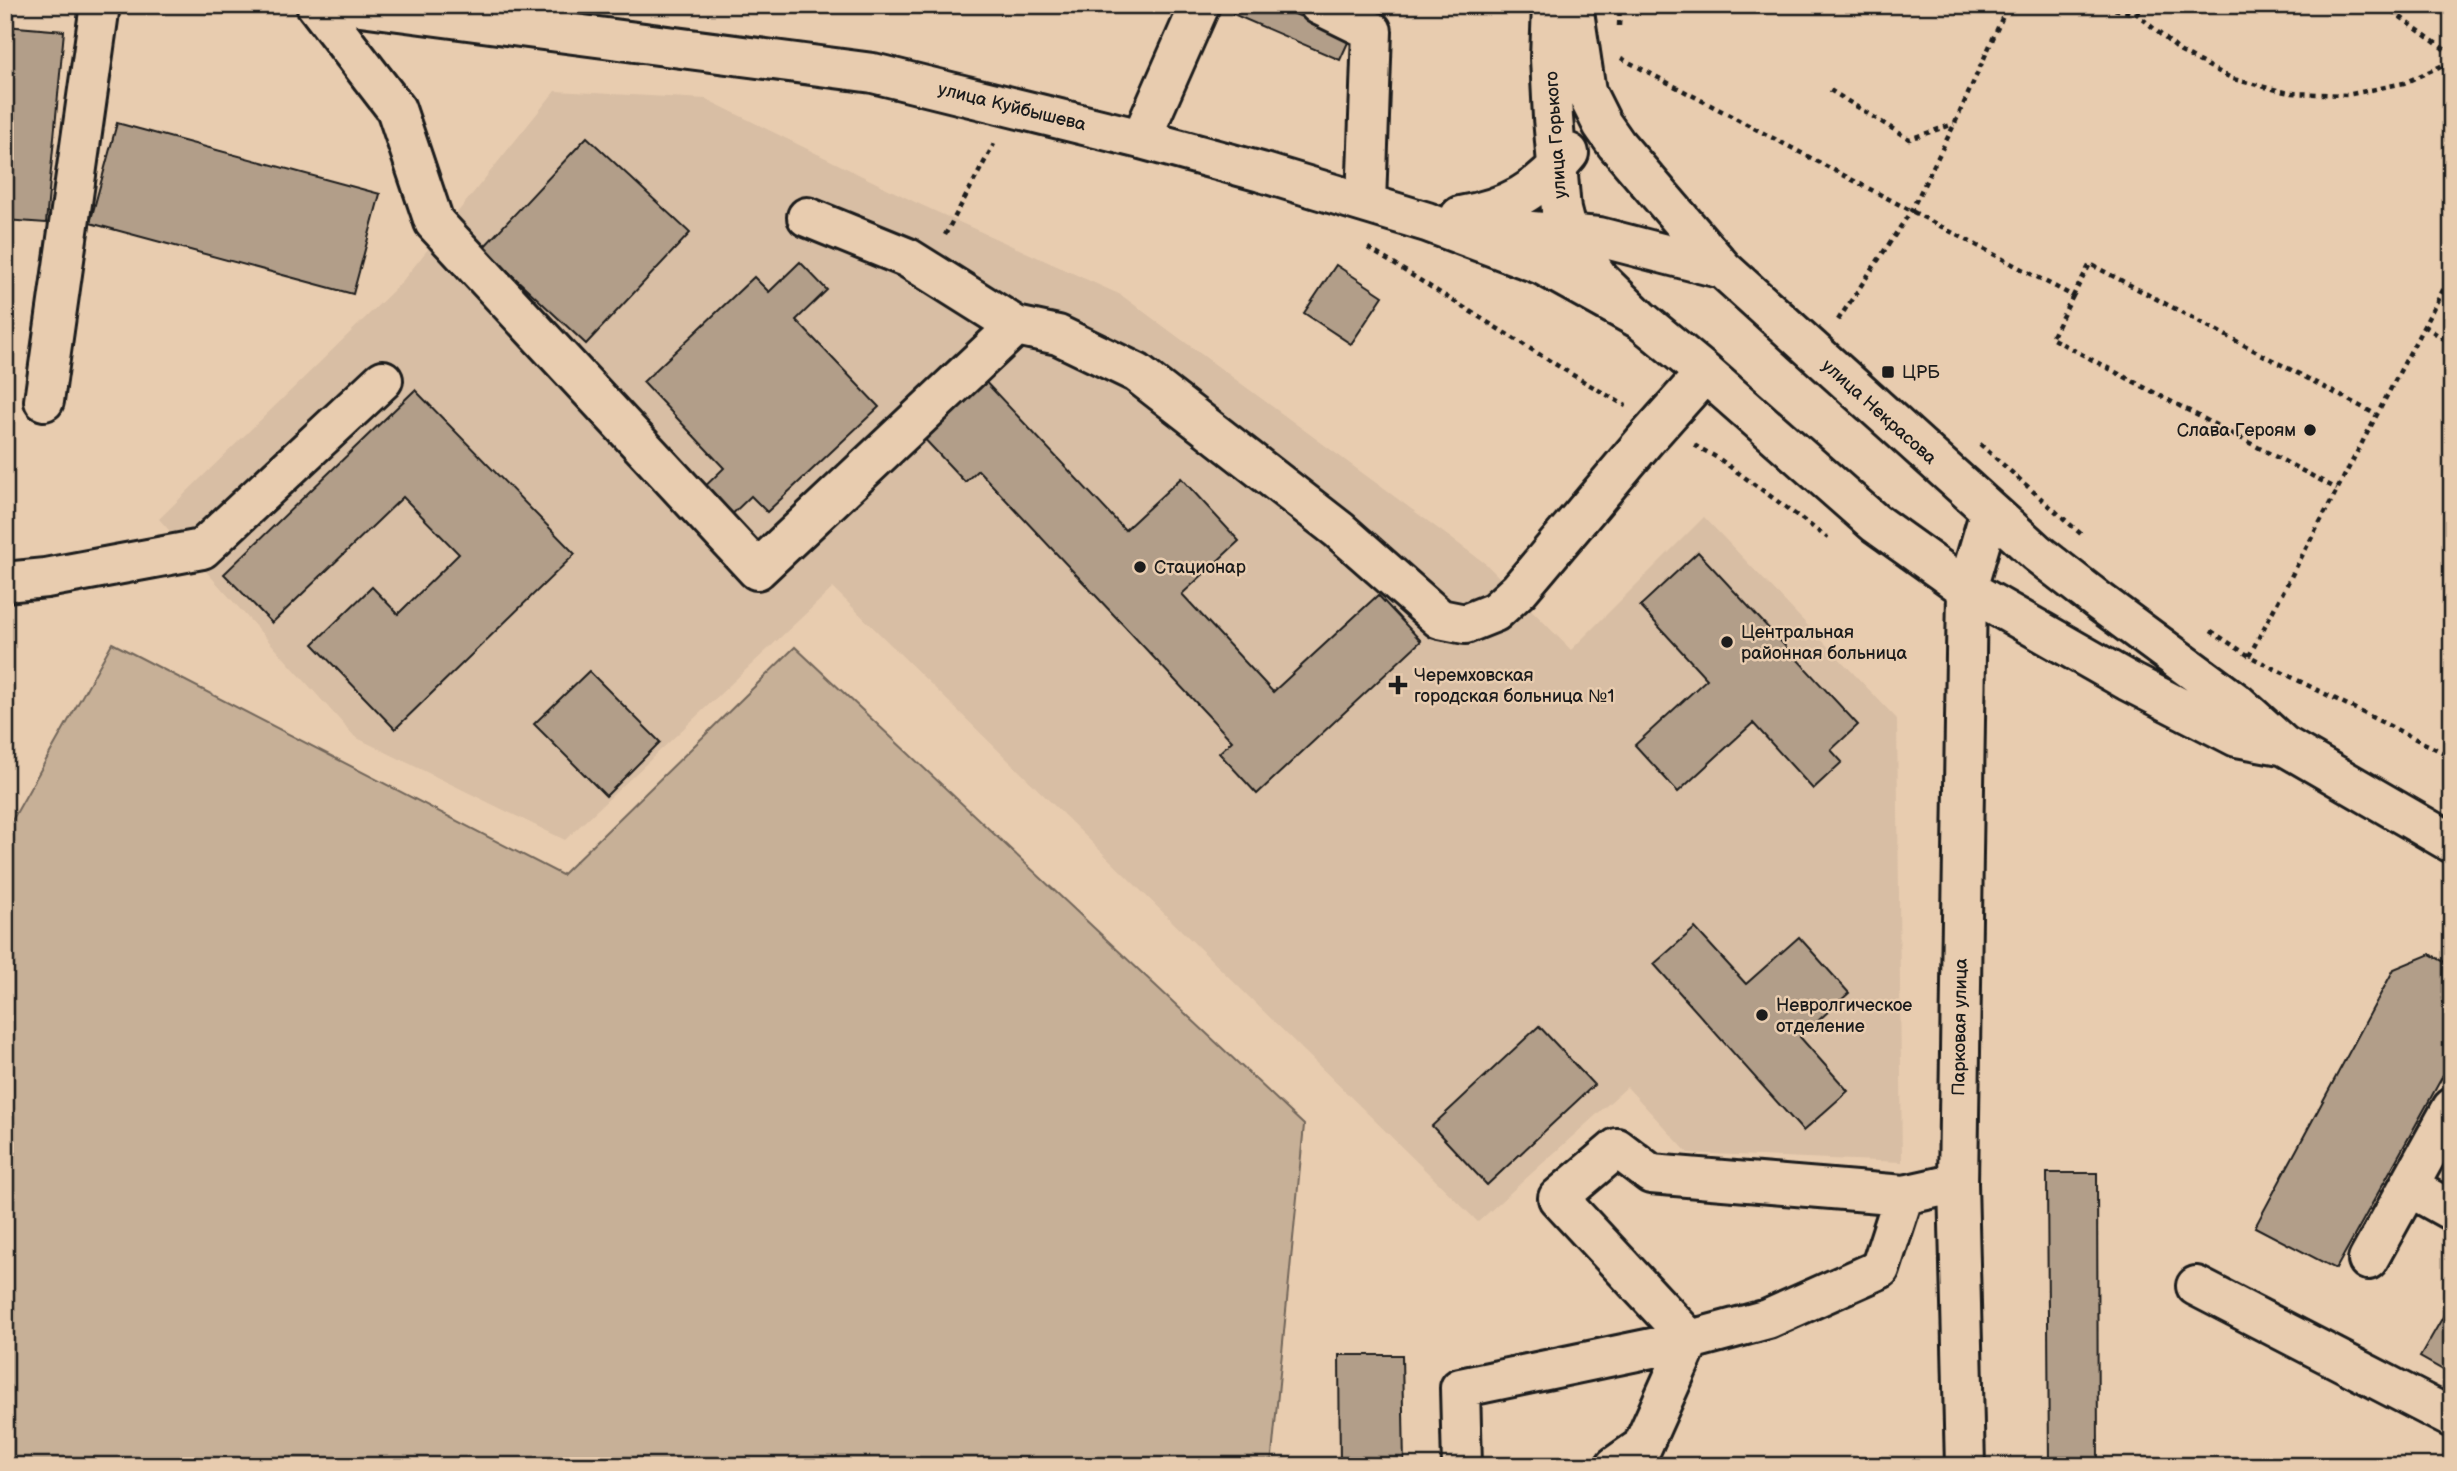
<svg xmlns="http://www.w3.org/2000/svg" width="2457" height="1471" viewBox="0 0 2457 1471" font-family="'Balsamiq Sans',sans-serif">
<rect width="100%" height="100%" fill="#e8ccaf"/>
<filter id="ink" filterUnits="userSpaceOnUse"><feTurbulence type="fractalNoise" baseFrequency=".0143" numOctaves="2"/><feDisplacementMap in="SourceGraphic" scale="14" xChannelSelector="R" yChannelSelector="G"/><feConvolveMatrix kernelMatrix="1 2 1 2 8 2 1 2 1" color-interpolation-filters="sRGB"/></filter>
<g filter="url(#ink)">
<path fill="#d8bea4" d="M555,91L706,99L917,203L1121,295L1486,564L1571,650L1704,517L1897,719L1902,1162L1688,1153L1627,1087L1478,1222L833,588L565,840L355,737L159,519L400,284Z"/>
<path fill="#c7b097" stroke="#72665a" stroke-width="2" d="M112,643L562,875L795,647L1304,1125L1271,1466H5V833Z"/>
<path fill="#b29e89" stroke="#1c1c1c" stroke-width="2" d="M1236,5H1274L1350,38L1340,60L1233,14Z
M5,26L64,31L46,223L5,220Z
M117,123L380,194L353,294L90,223Z
M587,137L690,233L586,344L483,248Z
M800,262L827,290L796,320L879,407L767,512L751,496L721,525L694,497L724,468L643,382L754,277L769,292Z
M1336,265L1383,296L1351,344L1304,313Z
M980,376L1125,530L1181,478L1239,541L1182,594L1273,692L1378,595L1421,641L1257,794L1219,753L1232,741L978,470L965,482L919,433Z
M415,390L575,554L395,729L313,644L372,587L398,614L459,554L403,497L272,623L224,574Z
M1698,552L1858,725L1831,750L1842,762L1813,789L1753,723L1678,792L1635,745L1707,679L1640,606Z
M589,671L660,742L606,796L534,724Z
M1695,928L1746,984L1799,937L1849,993L1800,1037L1848,1091L1803,1131L1654,964Z
M2430,954L2452,966V1075L2445,1072L2336,1269L2255,1227L2394,969Z
M1539,1026L1594,1085L1487,1185L1432,1126Z
M2047,1173H2097L2098,1466H2049Z
M2452,1301V1375L2420,1357Z
M1339,1355H1402L1404,1466H1340Z"/>
<g fill="none" stroke-linecap="round" stroke-linejoin="round">
<g stroke="#1c1c1c" stroke-width="44">
<path id="minor" d="M316,5L396,109L434,222L757,570L1016,326L1058,335L1137,373L1339,530L1440,619L1465,624L1495,612L1519,590L1647,438L1705,373
M353,5L873,73L1141,139L1261,172L1427,222L1542,265L1641,320
M1319,5L1372,31L1366,203
M1552,5L1550,58L1553,118L1561,210L1567,233L1600,280L1641,320L1705,373L1875,523L1967,589L2128,681L2237,737L2281,745
M1573,5L1586,92L1602,124L1616,144L1723,269L2037,553L2100,602L2238,704L2283,745L2452,843
M1141,139L1200,5
M1460,216C1508,208 1538,191 1569,153
M807,217L908,258L1016,326
M1475,226L1599,237L1723,269
M44,401L100,5
M5,582L46,578L202,549L383,380
M2409,1187L2452,1211
M2368,1260L2452,1108
M2196,1286L2452,1418
M1462,1466L1460,1388L1690,1340L1768,1319L1880,1269L1904,1195
M1615,1466L1642,1447L1690,1340L1558,1198L1617,1148L1651,1174L1904,1195L1958,1183
M1965,1466L1958,1183L1967,589L1990,511"/>
</g>
<path stroke="#1c1c1c" stroke-width="4.5" stroke-dasharray="5 5" stroke-linecap="butt" d="M2095,5L2137,14L2181,52L2233,79L2289,93L2347,95L2404,83L2452,61
M2384,5L2452,55
M2137,14L2141,5
M1619,26L1620,5
M1621,58L2073,296L2090,264L2377,415
M2442,66L2452,78
M1830,90L1909,139L1954,124
M945,235L994,144
M1368,248L1571,374L1626,406
M2073,296L2051,338L2337,489
M1838,320L1911,211L1955,123L2008,5
M2424,326L2452,344
M1980,444L2081,534
M1694,445L1718,458L1828,538
M2211,631L2249,656L2452,757
M2249,656L2452,273"/>
<use href="#minor" stroke="#e8ccaf" stroke-width="38"/>
</g>
</g>
<g fill="#1c1c1c" stroke="#e8ccaf" stroke-width="2.5">
<rect x="1881" y="365" width="14" height="14" rx="3.5"/>
<circle cx="2310" cy="430" r="7"/>
<circle cx="1140" cy="567" r="7"/>
<circle cx="1727" cy="642" r="7"/>
<path d="M1394.5 674.5h7v7h7v7h-7v7h-7v-7h-7v-7h7z"/>
<circle cx="1762" cy="1015" r="7"/>
</g>
<g text-anchor="middle" dominant-baseline="central" stroke-width="5" stroke-linejoin="round" paint-order="stroke">
<g font-size="18" fill="#1c1c1c" stroke="#e8ccaf">
<text transform="translate(1012 107) rotate(14)">улица Куйбышева</text>
<text transform="translate(1556 135) rotate(-94)">улица Горького</text>
<text transform="translate(1879 412) rotate(42)">улица Некрасова</text>
<text transform="translate(1960 1027) rotate(-89)">Парковая улица</text>
</g>
<g font-size="18" fill="#1c1c1c" stroke="#e8ccaf" text-anchor="start">
<text x="1902" y="372">ЦРБ</text>
<text x="2296" y="430" text-anchor="end">Слава Героям</text>
<text x="1154" y="567">Стационар</text>
<text x="1741" y="632">Центральная<tspan x="1741" dy="21">районная больница</tspan></text>
<text x="1414" y="675">Черемховская<tspan x="1414" dy="21">городская больница №1</tspan></text>
<text x="1776" y="1005">Невролгическое<tspan x="1776" dy="21">отделение</tspan></text>
</g>
</g>
<rect width="2457" height="1471" fill="none" stroke="#e8ccaf" stroke-width="28"/>
<rect x="14" y="14" width="2429" height="1443" fill="none" stroke="#1c1c1c" stroke-width="2.5" filter="url(#ink)"/>
</svg>
